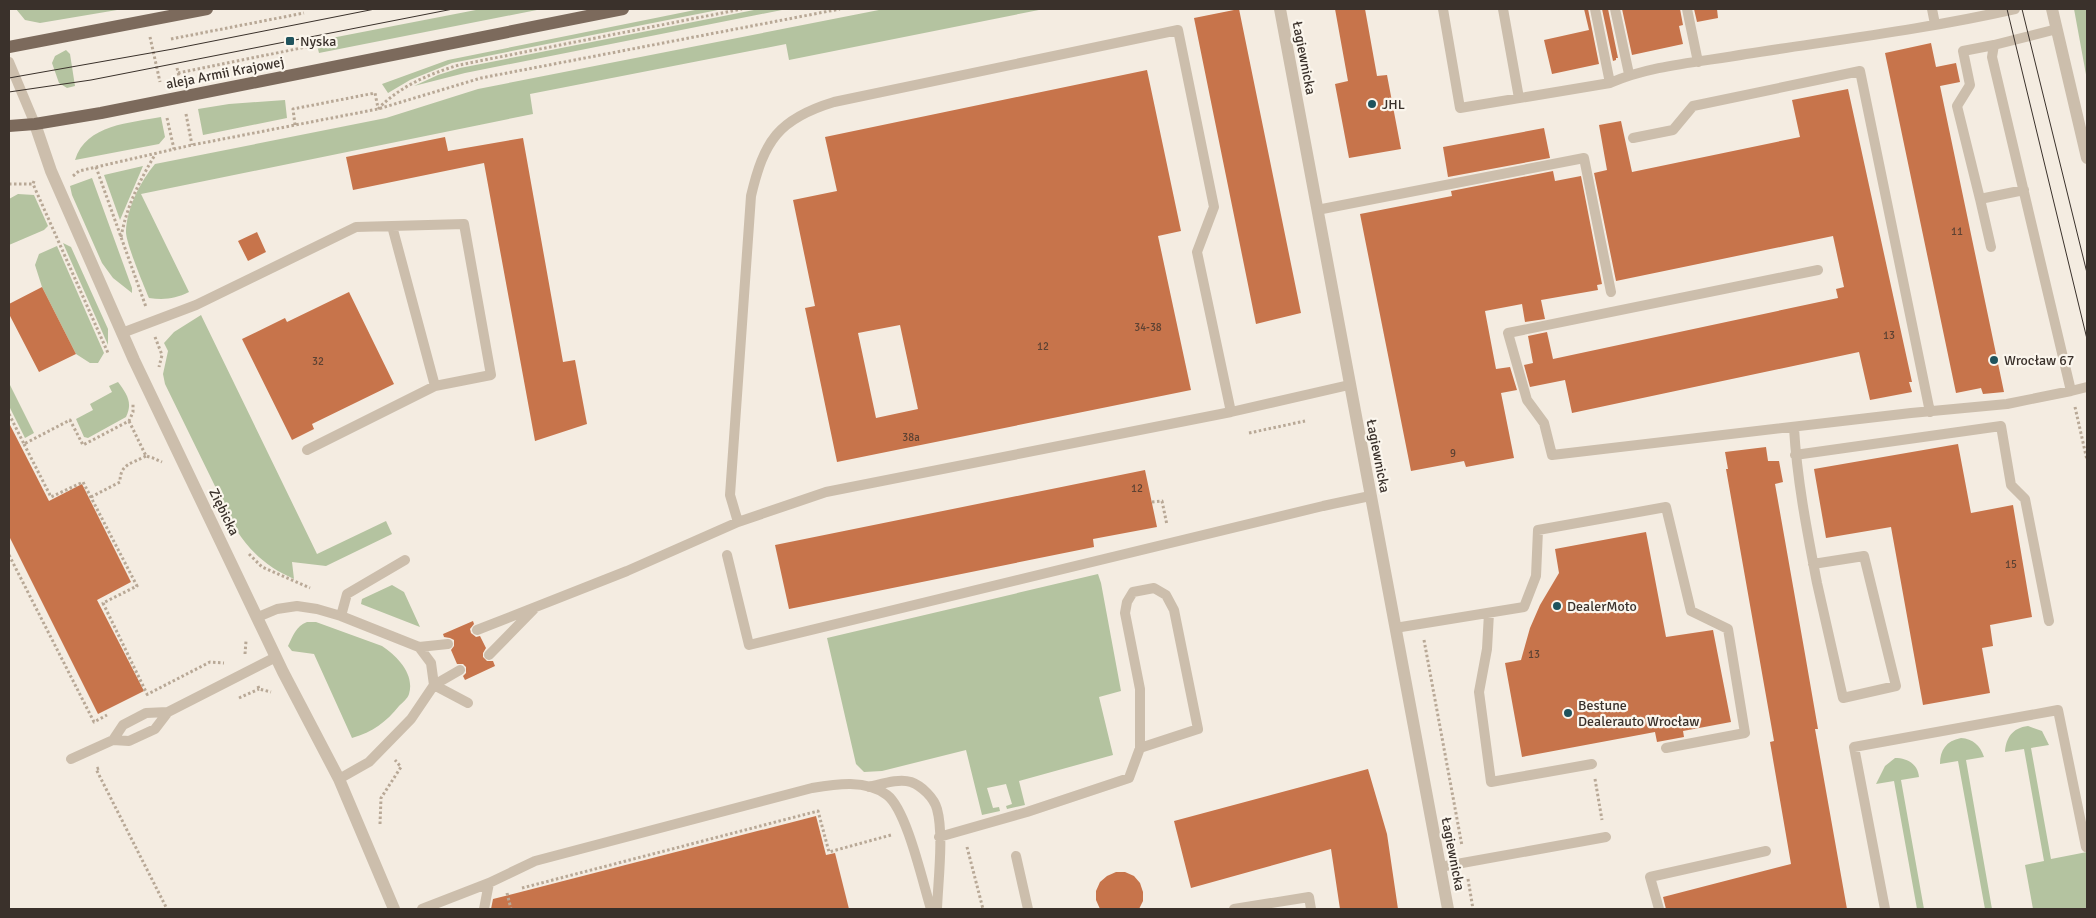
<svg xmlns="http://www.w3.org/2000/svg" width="2096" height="918" viewBox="0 0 2096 918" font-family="Signika,sans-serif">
<rect width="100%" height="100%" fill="#f4ece1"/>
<path fill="#b4c3a0" d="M16,9H123L40,23L25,20Z
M481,9H542L319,53L316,41Z
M700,9H723L452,63L410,80L388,93L382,84L448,60Z
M759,9H787L465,73L414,86L438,75L460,68Z
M884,9H1044L789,60L786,44L530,94L533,114L141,194L189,292C175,299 164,300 149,298C144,286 125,241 126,231C127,208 140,182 155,164L386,118L478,89Z
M2074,9L2087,10V80Z
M66,50L70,54L75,86L67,88L59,83L52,63L55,56Z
M285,100L287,118L203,135L198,109L229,104Z
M161,117L165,137L159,144L75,160C86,124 131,123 161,117Z
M143,166L120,220L104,175Z
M92,178L132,288V293L113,278L102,263L72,195L70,186Z
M18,194L34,195L48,226L44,230L9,245V199Z
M63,243L71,247L108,329V345Z
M57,246L104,353L98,363H90L76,354L42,287L35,265L39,254Z
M201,315L317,554L386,521L392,534L326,566L292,562L294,579C270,569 251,553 237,531L165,384L163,374L168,351L164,343L174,332Z
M118,382C127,394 133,403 126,417L88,438L84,437L76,419L93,410L90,404L112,392L109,386Z
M9,383L34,433L25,438L9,406Z
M1098,574L1101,583L1121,691L1099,697L1113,755L1019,781L1025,805L1007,809L1006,806L1012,804L1006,784L987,788L993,808L999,807L1000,811L982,815L966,750L882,771L864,772L856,764L827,638Z
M392,585L404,592L420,627L361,604L362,599Z
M307,622H316L382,646C397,656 415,674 409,694C408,698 402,703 399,706C386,722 373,732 352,738L314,654L292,651L288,646C293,636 296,626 307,622Z
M2028,726L2042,731L2049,745L2031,748L2051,859L2087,852V909H2033L2025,865L2044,861L2024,749L2005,752C2006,738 2012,728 2028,726Z
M1961,738C1973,739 1980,745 1984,757L1966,760L1992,909H1985L1958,761L1940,764C1940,750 1946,741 1961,738Z
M1895,758C1907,758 1918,764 1919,777L1901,780L1924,909H1917L1894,781L1876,784L1885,766Z"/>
<path fill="#c7744b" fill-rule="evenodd" d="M1239,9L1301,313L1256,324L1194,18Z
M1335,9H1365L1377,76L1387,75L1401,149L1349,158L1335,84L1348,81Z
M1584,9H1588L1599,64L1552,74L1544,40L1589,30Z
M1602,9H1608L1618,58H1616V60L1613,61Z
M1622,9H1680L1683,25L1679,26L1683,44L1632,55Z
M1694,9H1717L1718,18L1697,22Z
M1931,43L1936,67L1956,63L1960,82L1940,86L2004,392L1983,394L1981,388L1956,393L1885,53Z
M1147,70L1181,231L1158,236L1191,390L837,462L805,308L815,306L793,200L837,191L825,137ZM900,325L918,409L876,418L858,333Z
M1848,89L1912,382H1909L1912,392L1870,400L1859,352L1572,413L1565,380L1530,387L1524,365L1533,363L1528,336L1547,332L1553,359L1838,298L1836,289L1844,287L1833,236L1616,281L1594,173L1607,170L1599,125L1621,121L1632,172L1800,137L1792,100Z
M1544,128L1550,158L1448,177L1443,147Z
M445,137L448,151L523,138L563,362L575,360L587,424L535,441L484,163L353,190L346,157Z
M1553,171L1555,181L1581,176L1602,284L1597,285L1598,290L1541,300L1545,319L1525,322L1522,304L1485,311L1496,369L1510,367L1517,390L1501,393L1514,458L1466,467L1464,461L1411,471L1360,214L1452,196L1451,191Z
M257,232L266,252L248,261L238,241Z
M42,287L76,354L39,372L9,314V304Z
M349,292L394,384L312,424L314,429L292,440L242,339L285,318L287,322Z
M9,423L49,501L82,484L131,582L97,600L144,691L98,714L9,536Z
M1958,444L1971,513L2013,505L2032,617L1990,625L1993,646L1982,648L1990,693L1923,705L1891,527L1826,538L1814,469Z
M1766,447L1768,461H1779L1783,482L1775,484L1805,654L1818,729H1815L1847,909H1666L1663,897L1791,864L1770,742L1774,741L1726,469H1728L1725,452Z
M1145,470L1157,527L1093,539L1094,547L789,609L775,545Z
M1646,532L1666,637L1713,630L1731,722L1683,731L1684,737L1657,742L1655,732L1522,757L1505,663L1521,660L1530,628L1540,605L1559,573L1555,549Z
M473,621L474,624L470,629L471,633L476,637L480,636L486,648L483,653V657L487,661H493L495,666L465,680L463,676L466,673V667L463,664H457L451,650L454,646V640L450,638L444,637L443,634Z
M1368,769L1387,834L1398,909H1340L1331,849L1191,888L1174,821Z
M816,816L826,855L835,853L849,909H491L493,899Z
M1116,872H1125L1134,876L1140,883L1143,892V901L1139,909H1100L1096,900V891L1100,882L1107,876Z"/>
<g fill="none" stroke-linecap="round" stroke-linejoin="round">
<path stroke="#b8a896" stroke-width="3" stroke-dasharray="2.5 2.5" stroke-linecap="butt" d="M150,37L160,82
M171,39L304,13
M177,68L180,80
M178,73L311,46
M378,109C400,86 429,74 459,65L742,9
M186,114L192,145
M167,118L174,149
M295,125L293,109L375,93L378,108
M96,167L146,307
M73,176L79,171L192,145L378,109L481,78L840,9
M34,181L33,184L108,353
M9,184H33
M121,237C127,205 140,180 156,153
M155,337L162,355L159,367
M2075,407L2087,460
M9,414L24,444L70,420L83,445L129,421L133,412V403
M129,421L146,456L153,458L162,462
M1249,433L1305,421
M24,444L51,497L83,482L137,586L103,603L147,694
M91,497L120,482C120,464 131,464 146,456
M1152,502L1162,501L1167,525
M249,554L262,567L310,588
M9,555L94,722L107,715
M1424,640L1462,846
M245,654L246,641
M258,686L259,689L271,692
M146,695L210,662L224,663
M239,698L259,689
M99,768L96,769L166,907
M1595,779L1602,820
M380,824L381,798L401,767L395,760
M967,847L983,909
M1468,879L1473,909
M522,888L818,811L829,852L891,835
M507,893L511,909"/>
<path stroke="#ccbeac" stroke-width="10" d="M1443,9L1460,108L1610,83C1651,65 1701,62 1746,54C1836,40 1927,29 2015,9
M1503,9L1519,98
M1595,9L1610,83
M1615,9L1629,74
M1687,9L1698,62
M1932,9L1935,24
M2057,29L1994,45L1992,57L2071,391L2087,387
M9,62L35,124
M1633,138L1673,130L1693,106L1860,71L1930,412
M1980,199L1957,106L1970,85L1963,51L1994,45
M1317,210L1584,158L1611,292
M392,226L435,386
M1991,247L1980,199L2024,190
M1818,270L1508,333L1527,400L1544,423L1552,455L1911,413L2007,404L2071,391
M122,333L196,305L356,227L464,224L491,375L435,386L307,450
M1231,412L1349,385
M1794,428C1797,480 1807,531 1817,583L1843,698L1896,686L1864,556L1813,564
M1795,455L2001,426L2011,485L2025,499L2049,621
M727,555L749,645L1323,506L1370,496
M1489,613L1487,649L1479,692L1491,782L1592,764
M341,616L347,594L405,560
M258,617L277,609L297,606L317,609L341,616L419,647L448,644
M1395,628L1524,607L1536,576L1538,530L1666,507L1691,611L1728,629L1745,733L1666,748
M477,630L627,571L738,522L826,492L1231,412L1197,252L1214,207L1178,30L834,102C778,119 764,141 751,196L730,495L738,522
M419,647L431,663L434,685
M489,655L534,609
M434,685L468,703
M113,740L123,725L146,713L168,712L276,657
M71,759L113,740L129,741L155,729L168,712
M339,779L369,762L411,719L434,685L460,670
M869,787C882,784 899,778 911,782C922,786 934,798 937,809C944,834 938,882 937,909
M939,837L1027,812L1129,778L1140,748V689L1125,613L1127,602L1133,592L1154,588L1166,595L1174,610L1198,729L1140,748
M1016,856L1028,909
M1440,867L1606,837
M422,909L489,883L535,861L812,788C836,784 866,779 887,795C907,810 923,884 931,909
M484,909L489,883
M1234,909L1309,897L1311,909
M1659,909L1650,877L1766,851
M1885,909L1854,747L2058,710L2086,847"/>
<path stroke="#ccbeac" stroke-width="12" d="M1280,9L1448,909
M35,124L51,171L134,360L283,672L339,779L394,909"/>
<path stroke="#ccbeac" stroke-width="12" d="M2052,9L2087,158"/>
<path stroke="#7c6a5c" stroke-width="12" d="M9,47L207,9
M9,126L35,124L101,113L623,9"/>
<path stroke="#3a312b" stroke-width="1" d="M2007,9L2087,339
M2022,9L2087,273
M9,78L173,49L375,9
M9,92L91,80L453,9"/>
</g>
<g fill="#1f535d" stroke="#fbf6ed" stroke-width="2">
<rect x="285" y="36" width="10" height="10" rx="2.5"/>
<circle cx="1372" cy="104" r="5"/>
<circle cx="1994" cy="360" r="5"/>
<circle cx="1557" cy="606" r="5"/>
<circle cx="1568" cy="713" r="5"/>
</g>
<g text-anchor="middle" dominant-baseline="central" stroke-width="4.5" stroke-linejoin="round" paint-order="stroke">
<g font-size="11" fill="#5d4233">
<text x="1957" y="231">11</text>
<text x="1148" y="327">34-38</text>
<text x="1889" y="335">13</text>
<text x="1043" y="346">12</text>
<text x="318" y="361">32</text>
<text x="911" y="437">38a</text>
<text x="1453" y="453">9</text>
<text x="1137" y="488">12</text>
<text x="2011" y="564">15</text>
<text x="1534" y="654">13</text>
</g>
<g font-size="14" fill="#3a312b" stroke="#fbf6ed" text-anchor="start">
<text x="300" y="41">Nyska</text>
<text x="1382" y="104">JHL</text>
<text x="2004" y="360">Wrocław 67</text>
<text x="1567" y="606">DealerMoto</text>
<text x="1578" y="705">Bestune<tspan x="1578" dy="16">Dealerauto Wrocław</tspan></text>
</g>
<g font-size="14" fill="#3a312b" stroke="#fbf6ed">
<text transform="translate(1304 58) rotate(79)">Łagiewnicka</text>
<text transform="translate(225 73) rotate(-11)">aleja Armii Krajowej</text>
<text transform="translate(1378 456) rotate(79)">Łagiewnicka</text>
<text transform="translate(224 512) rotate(64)">Ziębicka</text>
<text transform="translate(1453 854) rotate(79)">Łagiewnicka</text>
</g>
</g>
<rect width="2096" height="918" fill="none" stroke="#3a312b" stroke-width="20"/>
</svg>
